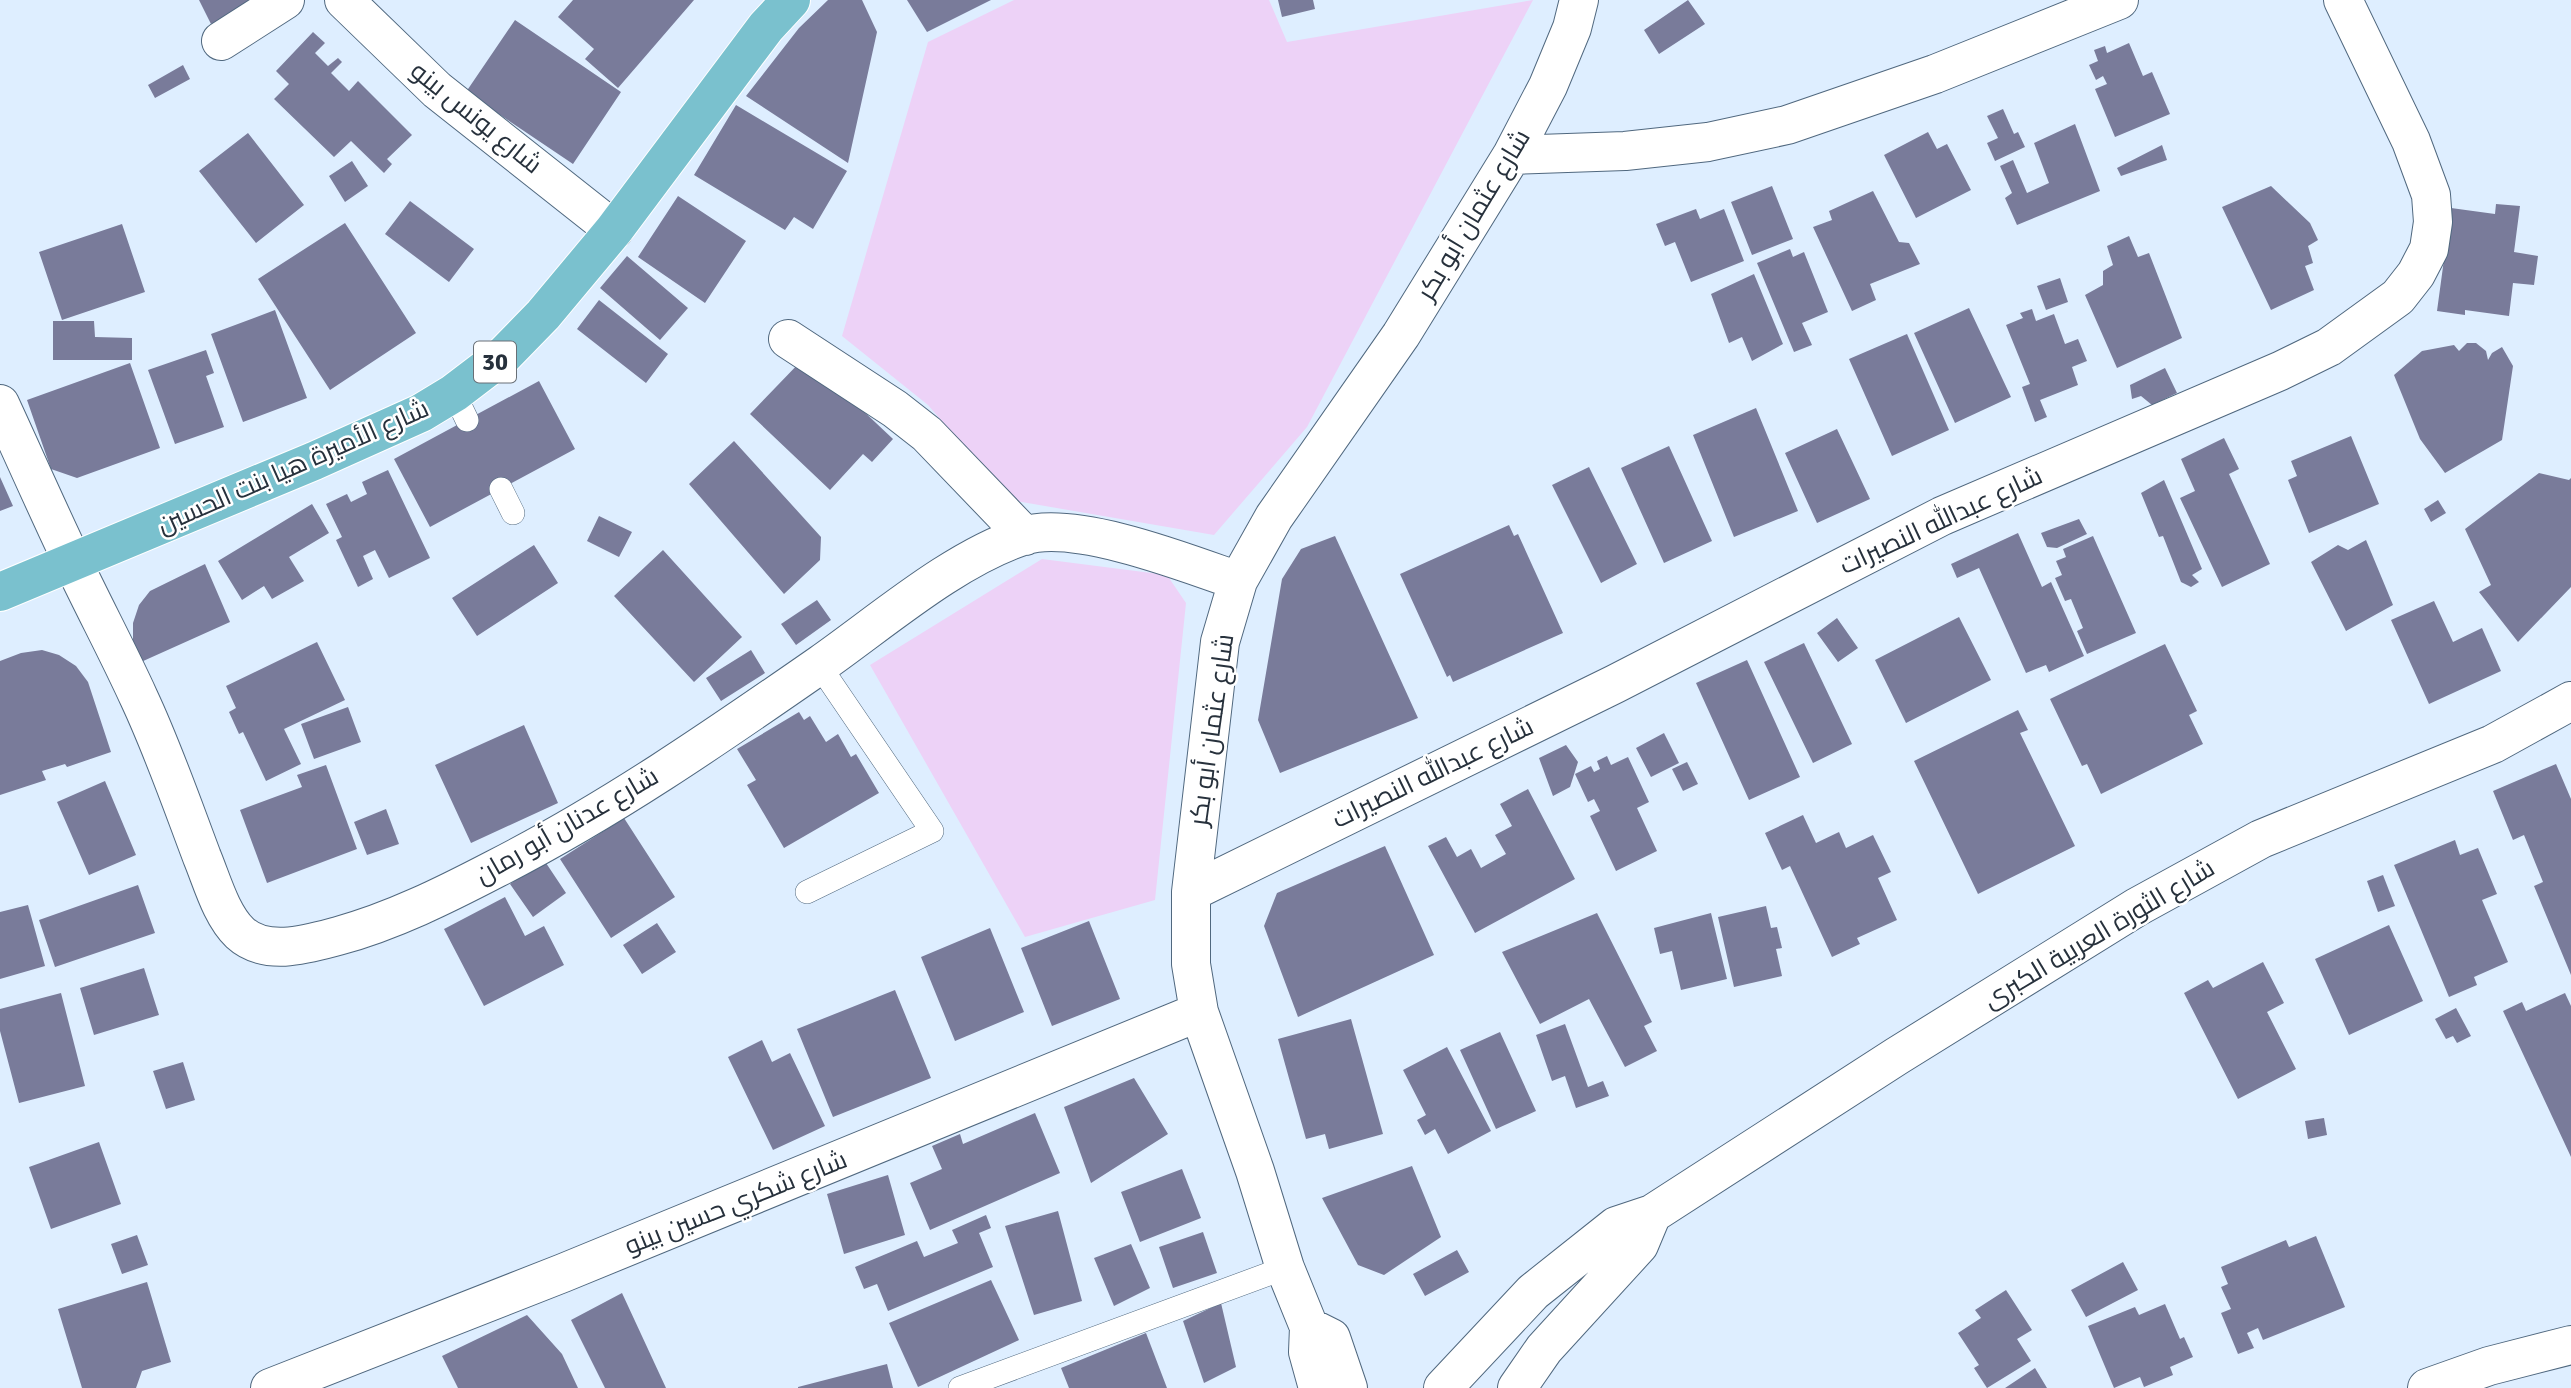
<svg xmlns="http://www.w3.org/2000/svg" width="2571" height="1388" viewBox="0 0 2571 1388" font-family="Signika,Cairo,sans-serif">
<rect width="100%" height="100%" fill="#deeeff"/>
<path fill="#edd2f7" d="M1014,0H1269L1287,42L1533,0L1307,427L1214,535L1010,500L928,405L842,336L928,42Z
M1042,559L1167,575L1186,603L1155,900L1025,937L870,665Z"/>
<path fill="#797b9a" d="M199,0H262L211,24Z
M573,0H694L618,88L585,59L594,49L558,17Z
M828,0H862L877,32L848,163L746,96L799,28Z
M907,0H991L927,32Z
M1278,0H1313L1315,9L1282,17Z
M1688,0L1705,24L1659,54L1644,30Z
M515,20L621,92L573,164L466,92Z
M313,32L325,43L315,53L328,66L338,58L342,62L331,73L349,91L358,81L412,135L387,159L392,164L384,173L351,141L334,157L274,99L289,84L276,71Z
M2129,43L2143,76L2152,72L2170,114L2115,137L2095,89L2107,84L2103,76L2096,80L2089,65L2098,61L2094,50L2105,46L2107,53Z
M183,65L190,79L155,98L148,85Z
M736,105L847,171L813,229L794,217L785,230L694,175Z
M2003,109L2014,134L2018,132L2025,147L1995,161L1987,143L1998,138L1987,116Z
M2075,124L2100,191L2017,225L2005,198L2012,193L2000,166L2013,160L2027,193L2049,183L2034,143Z
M1928,132L1937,149L1947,144L1971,190L1916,218L1884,155Z
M248,133L304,205L256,243L199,171Z
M2162,145L2167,160L2121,176L2117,168Z
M352,161L368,186L345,202L329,176Z
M1772,186L1793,239L1752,255L1731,202Z
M2271,186L2310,223L2318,240L2308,246L2313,263L2305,266L2314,290L2271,310L2222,207Z
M1873,191L1899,242L1909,243L1920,264L1870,284L1876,300L1852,311L1813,227L1832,220L1829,211Z
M678,196L746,241L705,303L638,257Z
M410,201L474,249L449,282L385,234Z
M2496,204L2520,206L2514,252L2538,256L2534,285L2513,283L2509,316L2465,310V315L2437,311L2451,208L2495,214Z
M1696,209L1700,219L1724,209L1744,261L1691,282L1675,242L1665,246L1656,224Z
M345,223L416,333L330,390L258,279Z
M122,224L145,292L62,320L39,252Z
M2129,236L2138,257L2149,253L2182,338L2117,368L2085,295L2103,285V271L2113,265L2107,246Z
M1790,249L1793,257L1804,252L1828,312L1802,323L1812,345L1794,352L1757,263Z
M627,256L688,308L660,340L600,288Z
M1754,274L1783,344L1752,361L1742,337L1729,343L1711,294Z
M2060,278L2068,302L2046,310L2037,286Z
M599,300L668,354L646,383L577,329Z
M1969,308L2011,397L1955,423L1914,333Z
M2032,309L2036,321L2054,314L2065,344L2078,339L2087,361L2072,367L2078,385L2040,400L2047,417L2035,422L2022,387L2030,384L2006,325L2023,318L2020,313Z
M275,310L307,398L243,422L211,334Z
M53,321H94L95,337L132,338V360H53Z
M1907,334L1949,430L1892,456L1849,359Z
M2467,343H2476L2486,351L2488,360L2492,353L2502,347L2513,366L2502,440L2445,473L2420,439L2394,375L2422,351L2454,345L2459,351Z
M206,350L214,373L206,376L224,427L175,444L148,370Z
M803,359L842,391L893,439L872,462L863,454L830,490L750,414Z
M130,363L160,448L77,478L51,469L27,400Z
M2165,368L2177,393L2152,405L2141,396L2132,399L2130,385Z
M539,381L575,449L430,527L394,459Z
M1756,408L1798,511L1734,537L1693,435Z
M1837,429L1870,499L1817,523L1785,453Z
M2351,436L2379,504L2309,533L2288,480L2297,476L2291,461Z
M2224,438L2239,469L2229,474L2270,564L2222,587L2180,498L2195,491L2181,459Z
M734,441L821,537L820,560L784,594L689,484Z
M1669,446L1712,541L1664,563L1621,468Z
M1589,467L1637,564L1601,583L1552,485Z
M388,470L430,558L389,578L375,550L363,556L373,579L358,587L336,540L342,537L326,504L347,494L351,502L367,494L362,482Z
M2539,473L2569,480L2571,478V587L2518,642L2479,592L2491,585L2465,529Z
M0,477L13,506L0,511Z
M2164,480L2202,569L2192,575L2199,582L2191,587L2181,582L2163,536L2159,537L2141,493Z
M2438,500L2446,513L2431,522L2424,509Z
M312,504L329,533L289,557L304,581L272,599L264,586L242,600L218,561Z
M599,516L632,532L619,557L587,541Z
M2079,519L2087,534L2057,548L2047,547L2041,533Z
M1509,525L1514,536L1518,534L1563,633L1453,682L1450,675L1447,677L1400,574Z
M2018,533L2042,587L2051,582L2084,656L2049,672L2046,665L2026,673L1979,568L1957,578L1951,564Z
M1335,536L1418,718L1280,773L1258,720L1282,579L1301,549Z
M2093,536L2136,633L2087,654L2077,631L2083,628L2071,599L2065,601L2055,578L2062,575L2056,561L2066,557L2063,549Z
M2366,540L2393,605L2346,631L2311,562L2338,545L2348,550Z
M534,545L558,583L477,636L452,598Z
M663,550L742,637L694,682L614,596Z
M205,564L230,622L141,662L133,641V623L139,605L150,591Z
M817,600L831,620L796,645L781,624Z
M2434,601L2453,642L2482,628L2501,671L2429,704L2391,620Z
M1959,617L1991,680L1906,723L1875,660Z
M1837,618L1858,648L1838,662L1817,633Z
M317,642L345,700L284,729L301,764L266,781L243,732L239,734L229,712L236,708L226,686Z
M1804,643L1852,744L1813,763L1764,662Z
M2165,644L2197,711L2189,715L2203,744L2101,794L2087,764L2082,766L2050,699Z
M42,650L59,655L76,666L88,682L111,752L67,767L65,764L42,771L46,780L0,795V661L21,653Z
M751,650L765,673L721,701L706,678Z
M1747,660L1800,777L1749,800L1696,683Z
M348,707L361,742L314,759L301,724Z
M2018,710L2028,730L2020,733L2075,846L1978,894L1914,761Z
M799,712L804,720L810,716L826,742L838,734L851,757L856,754L879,793L784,848L747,785L756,780L737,749Z
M524,725L558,803L471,843L435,765Z
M1664,733L1679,763L1651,777L1636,748Z
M1566,745L1578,762L1570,787L1553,796L1539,758Z
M1607,756L1611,765L1628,757L1649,802L1637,808L1657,851L1616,871L1590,816L1600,811L1594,799L1588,802L1575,774L1591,766L1594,772L1600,769L1597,761Z
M1687,762L1698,784L1683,791L1672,769Z
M2556,764L2571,799V975L2534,886L2543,882L2524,835L2513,840L2493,791Z
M326,765L357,849L267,883L240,810L302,787L297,775Z
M105,781L136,855L89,875L57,802Z
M1528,789L1575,879L1475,933L1428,846L1446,837L1457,857L1471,849L1481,868L1506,854L1495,835L1512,826L1500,804Z
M386,809L399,844L367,855L354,822Z
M1803,815L1816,843L1839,832L1846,848L1873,835L1891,872L1878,878L1897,920L1857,938L1860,944L1832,957L1790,866L1782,870L1765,833Z
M624,818L675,897L611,938L560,859Z
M2455,840L2460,855L2478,848L2497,894L2482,900L2508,962L2474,977L2477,985L2449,997L2394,865Z
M1385,846L1434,955L1298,1017L1264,926L1277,893Z
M544,860L566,893L533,917L510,884Z
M2383,875L2395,906L2378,912L2367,881Z
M138,885L155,933L55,967L39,920Z
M505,897L525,936L544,926L564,965L484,1006L444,929Z
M28,905L45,966L0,979V912Z
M1766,906L1771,928L1777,927L1782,948L1776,949L1782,976L1734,987L1718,917Z
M1597,913L1652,1022L1644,1026L1657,1051L1625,1067L1589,999L1540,1024L1502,952Z
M1711,913L1727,979L1681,990L1672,951L1660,954L1654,928Z
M1089,921L1120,999L1052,1026L1021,948Z
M657,923L676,952L642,974L623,945Z
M2389,925L2423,1001L2349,1035L2315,959Z
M990,928L1024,1012L955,1041L921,957Z
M2263,962L2284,1003L2267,1012L2296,1069L2238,1099L2184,993L2208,980L2213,988Z
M144,968L159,1015L94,1035L80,988Z
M895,990L931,1078L833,1117L797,1029Z
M61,993L85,1086L19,1103L0,1031V1009Z
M2565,993L2571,1006V1157L2503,1011L2522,1002L2526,1011Z
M2456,1008L2471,1036L2457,1043L2453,1036L2446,1039L2435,1019Z
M1351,1019L1383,1134L1329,1149L1325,1134L1306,1139L1278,1039Z
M1565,1024L1588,1087L1603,1081L1609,1096L1576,1108L1565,1076L1552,1081L1536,1035Z
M1500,1032L1536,1111L1496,1129L1460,1050Z
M762,1040L772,1062L790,1053L825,1126L773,1150L728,1057Z
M1447,1047L1491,1131L1448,1154L1435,1129L1425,1135L1417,1120L1426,1115L1403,1070Z
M183,1062L195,1100L166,1109L153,1071Z
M1134,1078L1168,1134L1091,1183L1064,1107Z
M1035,1113L1060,1173L930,1230L910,1183L942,1169L932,1146L960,1134L963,1144Z
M2324,1118L2327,1135L2308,1139L2305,1121Z
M99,1142L121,1204L51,1229L29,1167Z
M1412,1166L1441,1237L1384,1275L1358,1265L1322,1198Z
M1182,1169L1201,1218L1140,1242L1121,1192Z
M888,1175L905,1235L844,1254L827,1194Z
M1058,1211L1082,1301L1034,1315L1005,1226Z
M986,1215L991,1228L979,1233L993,1267L888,1311L877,1284L864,1289L855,1267L917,1241L924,1257L958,1243L952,1230Z
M1203,1232L1217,1273L1173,1288L1159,1247Z
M137,1235L148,1265L122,1274L111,1244Z
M2316,1236L2345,1307L2263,1340L2258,1328L2247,1333L2254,1348L2238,1354L2221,1313L2231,1309L2221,1287L2228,1284L2221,1267L2286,1240L2289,1247Z
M1131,1244L1150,1288L1114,1306L1094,1258Z
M1457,1250L1469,1272L1425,1296L1413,1274Z
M2123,1262L2138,1290L2086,1317L2071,1290Z
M991,1280L1019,1340L918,1387L889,1323Z
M147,1282L171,1362L142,1371L136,1388H82L58,1309Z
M2006,1290L2032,1330L2017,1339L2031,1361L1987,1388L1974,1368L1979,1365L1958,1333L1981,1318L1975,1310Z
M622,1293L666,1388H605L571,1320Z
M1221,1303L1236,1367L1204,1383L1183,1321Z
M2165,1304L2180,1339L2184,1337L2193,1357L2170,1367L2173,1375L2144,1387L2140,1377L2114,1388L2088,1326L2135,1307L2139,1315Z
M527,1315L562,1354L578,1388H458L442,1356Z
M1146,1333L1167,1388H1069L1061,1368Z
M887,1364L893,1388H798V1387Z
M2035,1368L2047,1388H2005Z"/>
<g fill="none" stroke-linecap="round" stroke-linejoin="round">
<g stroke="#50687f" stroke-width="24">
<path id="service" d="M454,393L467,420
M501,489L513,513
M807,892L932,831L819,665
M960,1388L1285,1268"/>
</g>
<g stroke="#50687f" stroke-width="40">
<path id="minor" d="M344,0L437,90L614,230
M221,41L285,0
M1512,155L1625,151L1708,142L1787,125L1935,74L2119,0
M788,339L895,409L927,434L1025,536
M0,404C25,458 49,513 75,567C96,611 119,654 139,698C163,749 182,804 202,857C212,881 221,915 240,933C266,957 308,944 338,936C393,921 445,895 495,869C609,811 716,737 821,664C881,622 953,559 1023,536C1074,519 1187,563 1238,581
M1191,892L1615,684L1942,516L2280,371L2329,347L2398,297L2416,274L2429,249L2433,222L2431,195L2411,141L2343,0
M1309,1327L1331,1338L1348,1388
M270,1388L563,1273L1199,1012
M1318,1388L1308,1352L1309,1327L1285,1268L1255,1171L1199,1012L1191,964V892L1220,642L1238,581L1274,517L1401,335L1512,155L1548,86L1572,28L1579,0
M2427,1388L2489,1366L2571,1345"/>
</g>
<g stroke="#50687f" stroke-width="40">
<path id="tertiary" d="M1443,1388L1533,1292L1616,1226L1652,1214L1897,1056L2137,907L2261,839L2493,744L2571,701
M1517,1388L1544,1349L1639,1245L1652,1214"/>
</g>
<g stroke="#fff" stroke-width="40">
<path id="primary" d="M0,592L314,461L421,413L454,393L504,355L543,315L614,230L766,27L791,0"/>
</g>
<use href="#service" stroke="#fff" stroke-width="23"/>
<use href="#minor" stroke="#fff" stroke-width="38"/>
<use href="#tertiary" stroke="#fff" stroke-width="38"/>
<use href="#primary" stroke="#7ac1ce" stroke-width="38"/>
</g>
<g text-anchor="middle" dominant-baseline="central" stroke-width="5" stroke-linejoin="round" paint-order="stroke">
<rect fill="#fff" stroke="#686f76" stroke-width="2" x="474" y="341.5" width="42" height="41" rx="5"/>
<g font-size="24" font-weight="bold" fill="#27313c">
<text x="495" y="362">30</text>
</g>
<g font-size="26" fill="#27313c" stroke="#fff">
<text transform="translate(476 118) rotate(39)">شارع يونس بينو</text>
<text transform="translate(1474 215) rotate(-59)">شارع عثمان أبو بكر</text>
<text transform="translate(293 467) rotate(-24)">شارع الأميرة هيا بنت الحسين</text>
<text transform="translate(1941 521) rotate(-25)">شارع عبدالله النصيرات</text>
<text transform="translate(1212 730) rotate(-82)">شارع عثمان أبو بكر</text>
<text transform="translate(1433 773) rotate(-26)">شارع عبدالله النصيرات</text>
<text transform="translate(567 826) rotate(-30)">شارع عدنان أبو رمان</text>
<text transform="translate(2099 934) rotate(-31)">شارع الثورة العربية الكبرى</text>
<text transform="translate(736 1203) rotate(-22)">شارع شكري حسين بينو</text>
</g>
</g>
</svg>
